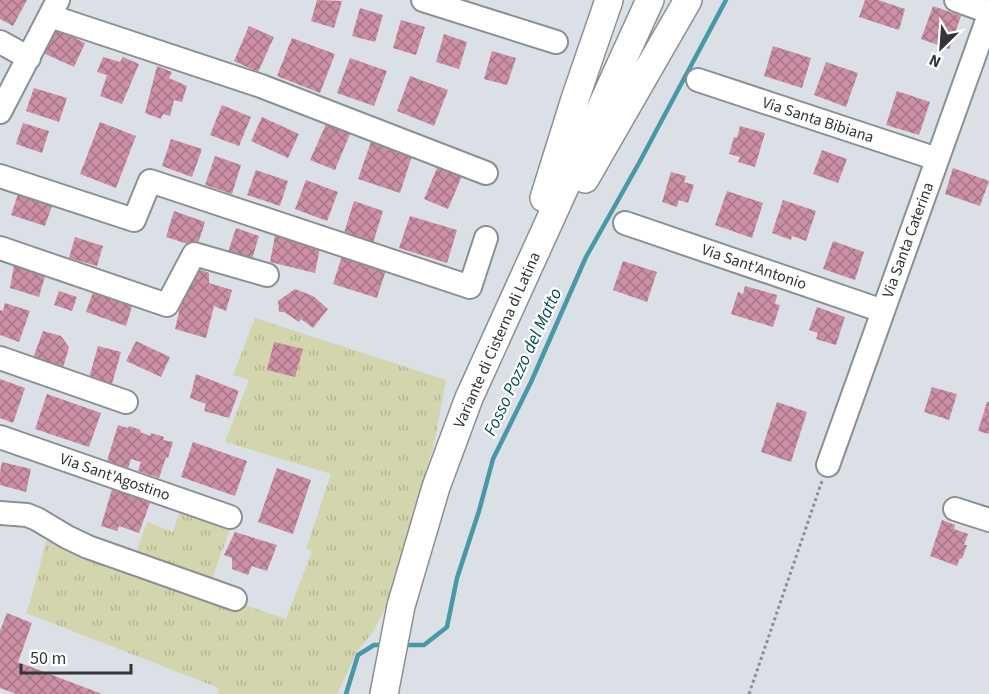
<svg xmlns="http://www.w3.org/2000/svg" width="989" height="694" viewBox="0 0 989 694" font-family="'Source Sans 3',sans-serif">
<defs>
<pattern id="grass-tufts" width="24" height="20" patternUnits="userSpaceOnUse" patternTransform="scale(1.5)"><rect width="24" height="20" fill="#d3d5ac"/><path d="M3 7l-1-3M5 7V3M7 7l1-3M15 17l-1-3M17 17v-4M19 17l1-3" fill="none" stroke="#b6b795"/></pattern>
<pattern id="building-cross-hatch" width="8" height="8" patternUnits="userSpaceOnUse" patternTransform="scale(1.5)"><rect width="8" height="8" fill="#cc8ea4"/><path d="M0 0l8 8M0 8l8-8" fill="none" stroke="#a67586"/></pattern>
</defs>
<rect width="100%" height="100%" fill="#dbe0e6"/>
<path fill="url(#grass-tufts)" d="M255,318L446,380L434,444L384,611L373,632L358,650L337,694H218L219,688L26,613L30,602L51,523L134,559L147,522L173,532L181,506L232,524L207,592L286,619L312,551L306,549L331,474L225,442L249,380L233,375Z"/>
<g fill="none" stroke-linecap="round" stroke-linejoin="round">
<path stroke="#4998a7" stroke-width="4.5" d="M404,645H424L447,627L457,578L479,511L493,459L531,382L586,257L639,163L726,0
M346,694L358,655L374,645H383"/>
</g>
<path fill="url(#building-cross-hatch)" d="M0,0H27L13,26L0,19Z
M317,0L342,1L334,28L311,21Z
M865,0H878L905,9L899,30L859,17Z
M933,6L961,16L949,49L921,39Z
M360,8L383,15L375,42L352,36Z
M401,20L425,27L416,55L393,48Z
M249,26L274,37L258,72L234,61Z
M54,28L85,43L74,67L43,53Z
M444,34L467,42L459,69L436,62Z
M292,38L335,54L320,93L277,76Z
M773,46L811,58L802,88L764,76Z
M492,51L516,58L507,85L484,79Z
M103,57L120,62L123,57L139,64L122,104L100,96L107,75L97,72Z
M350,58L387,71L374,106L337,93Z
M826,62L858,73L846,107L814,95Z
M157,66L172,72L169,78L187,86L182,102L174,100L170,116L163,114L161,119L145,113Z
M410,76L448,90L434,126L397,111Z
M34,88L67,98L59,122L26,111Z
M897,91L930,102L919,135L886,125Z
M222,105L251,117L239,146L210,135Z
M262,117L299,134L288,158L251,141Z
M100,122L136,136L116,188L80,174Z
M23,123L49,131L42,153L16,144Z
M326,124L350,134L335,170L310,160Z
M740,126L765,133L755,167L738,162L740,157L729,154L734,137L737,138Z
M373,136L414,150L400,193L358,179Z
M171,139L202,149L192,177L162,166Z
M822,150L847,159L838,183L813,174Z
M215,156L241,165L232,194L205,185Z
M440,161L464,171L448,209L424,199Z
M953,168L989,181L980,206L945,194Z
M256,170L288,181L280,206L247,195Z
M671,172L686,176L684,182L694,185L688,203L679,200L677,207L662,202Z
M306,180L338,192L327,221L295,209Z
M19,191L53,203L45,226L11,215Z
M727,191L763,203L752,238L715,225Z
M783,200L816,211L806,241L792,236L791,240L772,233Z
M354,201L383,211L373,243L344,233Z
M174,211L205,222L197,247L166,237Z
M410,216L457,230L447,263L399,248Z
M236,228L259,236L252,259L228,252Z
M275,236L320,248L315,273L270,262Z
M75,237L103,246L97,266L69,258Z
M833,241L864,252L855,280L823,269Z
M342,256L386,270L377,298L333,284Z
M623,261L657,272L647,302L613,290Z
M14,265L45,276L39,297L10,288Z
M196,268L209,273V283L232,290L226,311L214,306L206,338L175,329L185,286L190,287Z
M745,286L777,295L775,304L780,305L773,327L731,314L738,292L743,294Z
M94,289L133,303L126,326L86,312Z
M295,289L313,296L328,309L313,328L301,319L299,322L284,312H279L278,301Z
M59,291L77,297L72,311L54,305Z
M5,303L30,311L19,342L0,335V310L3,311Z
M817,307L845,317L836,345L816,339L818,333L809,330Z
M43,331L61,336L69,347L63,368L33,358Z
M136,341L170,357L161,377L126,361Z
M274,342L303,349L295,377L267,370Z
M98,346L121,352L112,384L89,378Z
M196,374L239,391L229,418L204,411L206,404L190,398Z
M0,379L25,388L13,423L0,418Z
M932,387L957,394L949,420L924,412Z
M47,394L101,413L89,447L35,429Z
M777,402L807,412L791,462L761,452Z
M987,402H989V434L978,431Z
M118,425L128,428L129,426L141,430L140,432L150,436L151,433L164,437L163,440L173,442L168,458L166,457L159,478L138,471L141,462L131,459L128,468L107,461Z
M193,442L247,461L235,496L181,477Z
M2,462L31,469L26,492L0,485V472Z
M277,468L311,480L293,534L258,522Z
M112,489L150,503L139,533L119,526L117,531L101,526Z
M942,520L955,525L954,529L968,534L964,545H967L962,559L960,558L957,566L930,556Z
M235,532L277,545L267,571L252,566L248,575L232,569V558L224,555Z
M7,613L32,623L18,662L102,694H16L0,688V631Z"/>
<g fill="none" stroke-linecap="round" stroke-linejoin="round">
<g stroke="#8b9095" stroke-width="26">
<path id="minor" d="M423,0L556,42
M956,0L989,12
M50,16L261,86L486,173
M0,42L29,58
M698,80L937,159
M0,112L58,0
M0,176L134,220L150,181L470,287L486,238
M625,223L883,311
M0,248L167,305L194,254L267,275
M0,358L126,402
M0,437L230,517
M828,465L989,15
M955,509L989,520
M0,513L27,515L37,519L67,537L88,547L235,599"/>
</g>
<g stroke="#8b9095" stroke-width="30">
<path id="major" d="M585,179L688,0
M544,198L575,99L609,0
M384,694L401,606L436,487L469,398L650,0"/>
</g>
<path stroke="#8b8f93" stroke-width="3" stroke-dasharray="3 3" stroke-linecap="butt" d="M749,694L822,481"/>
<use href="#minor" stroke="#fff" stroke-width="22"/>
<use href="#major" stroke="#fff" stroke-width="27"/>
</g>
<g text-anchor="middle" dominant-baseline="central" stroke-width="4.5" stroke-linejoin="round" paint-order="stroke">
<g font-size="16" fill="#333537" stroke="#fff">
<text transform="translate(818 120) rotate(18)">Via Santa Bibiana</text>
<text transform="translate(908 240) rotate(-70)">Via Santa Caterina</text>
<text transform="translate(754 267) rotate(19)">Via Sant'Antonio</text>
<text transform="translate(497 340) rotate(-66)">Variante di Cisterna di Latina</text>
<text transform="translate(115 477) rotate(19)">Via Sant'Agostino</text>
</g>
<g font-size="18" font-style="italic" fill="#044e59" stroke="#fff">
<text transform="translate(523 362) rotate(-65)">Fosso Pozzo del Matto</text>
</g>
</g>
<g transform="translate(941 48) rotate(205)" stroke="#ffffff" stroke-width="4.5" paint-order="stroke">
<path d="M0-4.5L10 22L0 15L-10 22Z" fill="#333537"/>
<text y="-9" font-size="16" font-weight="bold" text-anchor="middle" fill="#333537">N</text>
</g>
<path d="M21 664v9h110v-9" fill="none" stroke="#333537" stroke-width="3"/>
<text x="30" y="664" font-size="18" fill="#333537" stroke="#ffffff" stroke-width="4.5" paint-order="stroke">50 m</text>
</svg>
